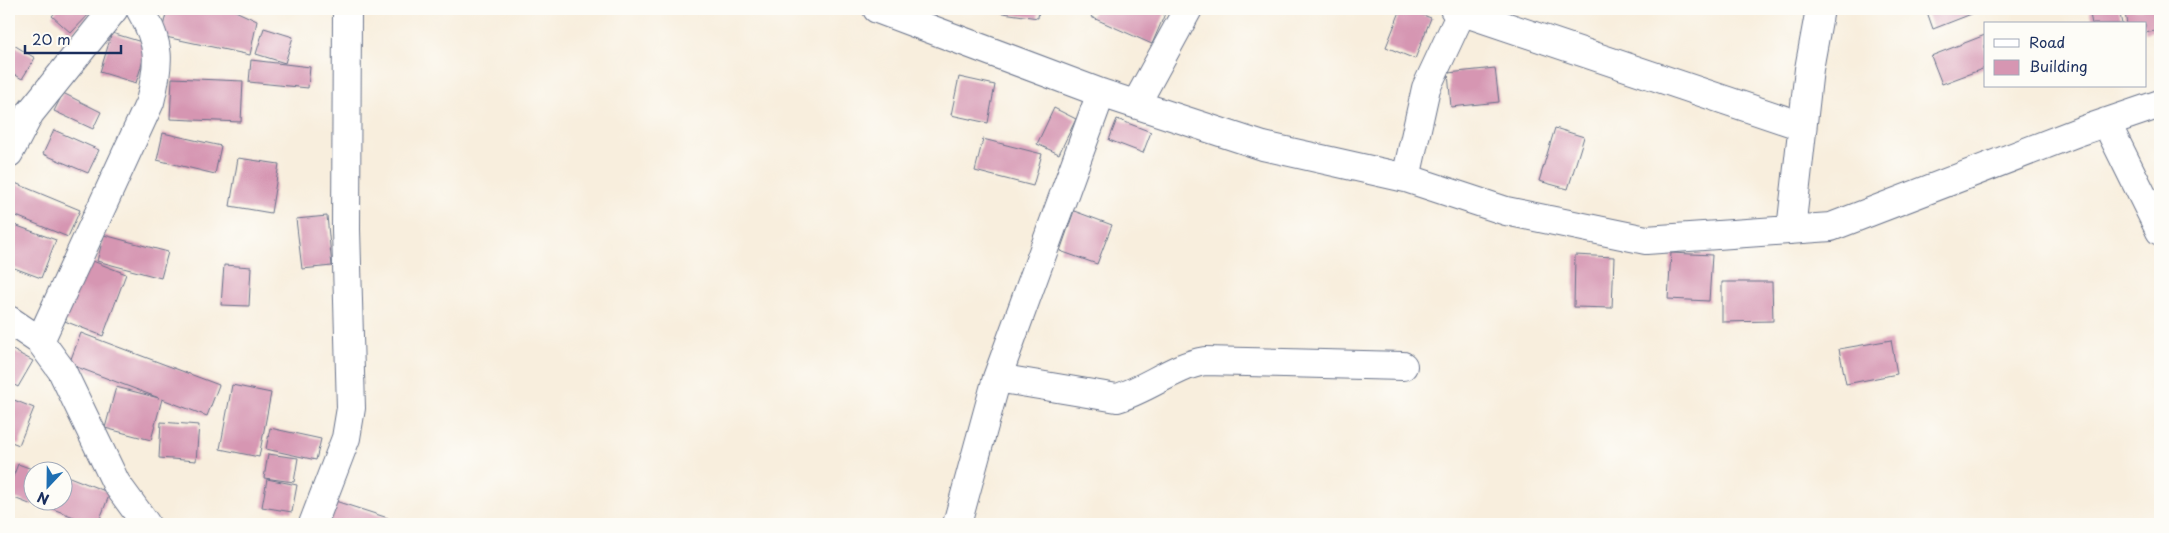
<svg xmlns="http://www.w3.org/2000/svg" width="2169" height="533" viewBox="0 0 2169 533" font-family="'Playpen Sans',sans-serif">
<rect width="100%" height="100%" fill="#fdfcf7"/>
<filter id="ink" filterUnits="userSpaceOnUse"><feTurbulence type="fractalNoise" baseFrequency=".02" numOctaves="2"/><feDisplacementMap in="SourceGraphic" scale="10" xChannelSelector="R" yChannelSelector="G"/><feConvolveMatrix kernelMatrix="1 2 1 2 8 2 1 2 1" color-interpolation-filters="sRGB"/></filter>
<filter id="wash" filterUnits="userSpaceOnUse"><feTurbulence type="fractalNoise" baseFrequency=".0096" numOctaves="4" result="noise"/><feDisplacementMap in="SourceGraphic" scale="20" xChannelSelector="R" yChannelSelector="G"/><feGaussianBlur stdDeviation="1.12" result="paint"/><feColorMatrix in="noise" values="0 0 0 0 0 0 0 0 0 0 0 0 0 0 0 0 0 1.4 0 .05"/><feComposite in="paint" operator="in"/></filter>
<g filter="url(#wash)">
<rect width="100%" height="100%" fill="#f8eedd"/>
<g id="blocks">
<path fill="#d696b2" d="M58,9H94L71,33L52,16Z
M167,9H231L257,21L250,55L161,36Z
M975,9H1039L1038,18Z
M1095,9H1167L1152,44L1091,17Z
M1401,9H1407L1431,18L1415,59L1386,47Z
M1926,9H1978L1979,11L1933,29Z
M2089,9H2119L2122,24H2092Z
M2124,9H2159L2160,30L2145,33V24H2127Z
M264,28L293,37L285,63L256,54Z
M112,33L148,44L136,83L100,72Z
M1985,35V68L1942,84L1931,56Z
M9,42L35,58L22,79L9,71Z
M251,60L310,67L308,88L249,82Z
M1495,68L1499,102L1451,107L1448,73Z
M959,77L995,85L988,123L951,115Z
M172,78L243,81L241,122L170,119Z
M63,93L101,112L93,129L54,111Z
M1054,108L1076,119L1059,154L1037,144Z
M1117,119L1151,132L1143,153L1109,140Z
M1555,128L1584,137L1568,189L1539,181Z
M54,130L99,150L88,173L43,154Z
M163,133L221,146L215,174L157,160Z
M983,139L1042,154L1033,186L975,171Z
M238,158L279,164L271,213L230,206Z
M15,183L80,210L68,237L9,213V198Z
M1074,211L1112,225L1097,264L1060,251Z
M327,216L332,266L302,269L296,219Z
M9,223L56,240L41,278L9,266Z
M104,235L168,252L161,278L97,261Z
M1671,253L1712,255L1709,301L1668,299Z
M1575,255L1614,257L1612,308L1574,307Z
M85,258L126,274L103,336L62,320Z
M224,265L251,267L249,306L221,305Z
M1722,282H1772L1773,321L1722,322Z
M81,333L219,385L207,416L162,399L151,440L105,428L116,387L159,398L69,364Z
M1891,340L1897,374L1846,384L1839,349Z
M9,348L33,361L18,387L9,382Z
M232,385L271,393L259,457L220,449Z
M9,398L34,408L19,445L9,441Z
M161,422L199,425L196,461L159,458Z
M270,428L321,439L316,460L266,449Z
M268,454L298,458L294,482L264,478Z
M18,464L32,469V505L9,496V487Z
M62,474L110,493L98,524H92L40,504L41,500H62Z
M267,479L297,485L292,512L262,507Z
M329,499L388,518L386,524H320Z"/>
</g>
</g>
<g filter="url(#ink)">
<use href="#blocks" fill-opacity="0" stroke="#68728a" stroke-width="1"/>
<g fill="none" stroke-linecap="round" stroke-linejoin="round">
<g stroke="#68728a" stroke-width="30">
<path id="minor" d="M877,9L1101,93L1263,146L1406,178L1506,211L1646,240L1831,227L2078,132L2160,104
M1454,9L1802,126
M1136,104L1188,9
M2106,122L2160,231
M9,153L30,113L114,9
M1406,178L1426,88L1463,9
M1791,230L1809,69L1820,9
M9,320L40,341L62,371L116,483L146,524
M40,341L150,102C160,62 161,45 140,9
M997,378L1117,398C1148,389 1174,366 1205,361L1403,366
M313,524L346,438L351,408L346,229L347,9
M957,524L997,378L1101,93"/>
</g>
<use href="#minor" stroke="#fff" stroke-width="28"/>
</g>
</g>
<rect width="2169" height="533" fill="none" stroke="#fdfcf7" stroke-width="30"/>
<rect x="1984" y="22" width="162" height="65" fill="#fdfcf7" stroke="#a3aaba"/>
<rect x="1994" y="39" width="25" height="8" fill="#ffffff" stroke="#a3aaba"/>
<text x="2029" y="48" font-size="15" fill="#1b2f5e">Road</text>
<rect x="1994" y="60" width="25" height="15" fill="#d696b2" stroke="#a3aaba"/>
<text x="2029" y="72" font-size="15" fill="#1b2f5e">Building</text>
<g transform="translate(48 486) rotate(202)"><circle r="24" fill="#fdfcf7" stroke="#a3aaba"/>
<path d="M0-4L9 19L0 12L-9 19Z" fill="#1f6fb2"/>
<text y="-8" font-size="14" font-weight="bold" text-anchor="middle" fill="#1b2f5e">N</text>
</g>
<path d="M25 45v8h96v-8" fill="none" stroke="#1b2f5e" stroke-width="2.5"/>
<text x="32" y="45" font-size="15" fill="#1b2f5e" stroke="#fdfcf7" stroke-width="4" paint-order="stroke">20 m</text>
</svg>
